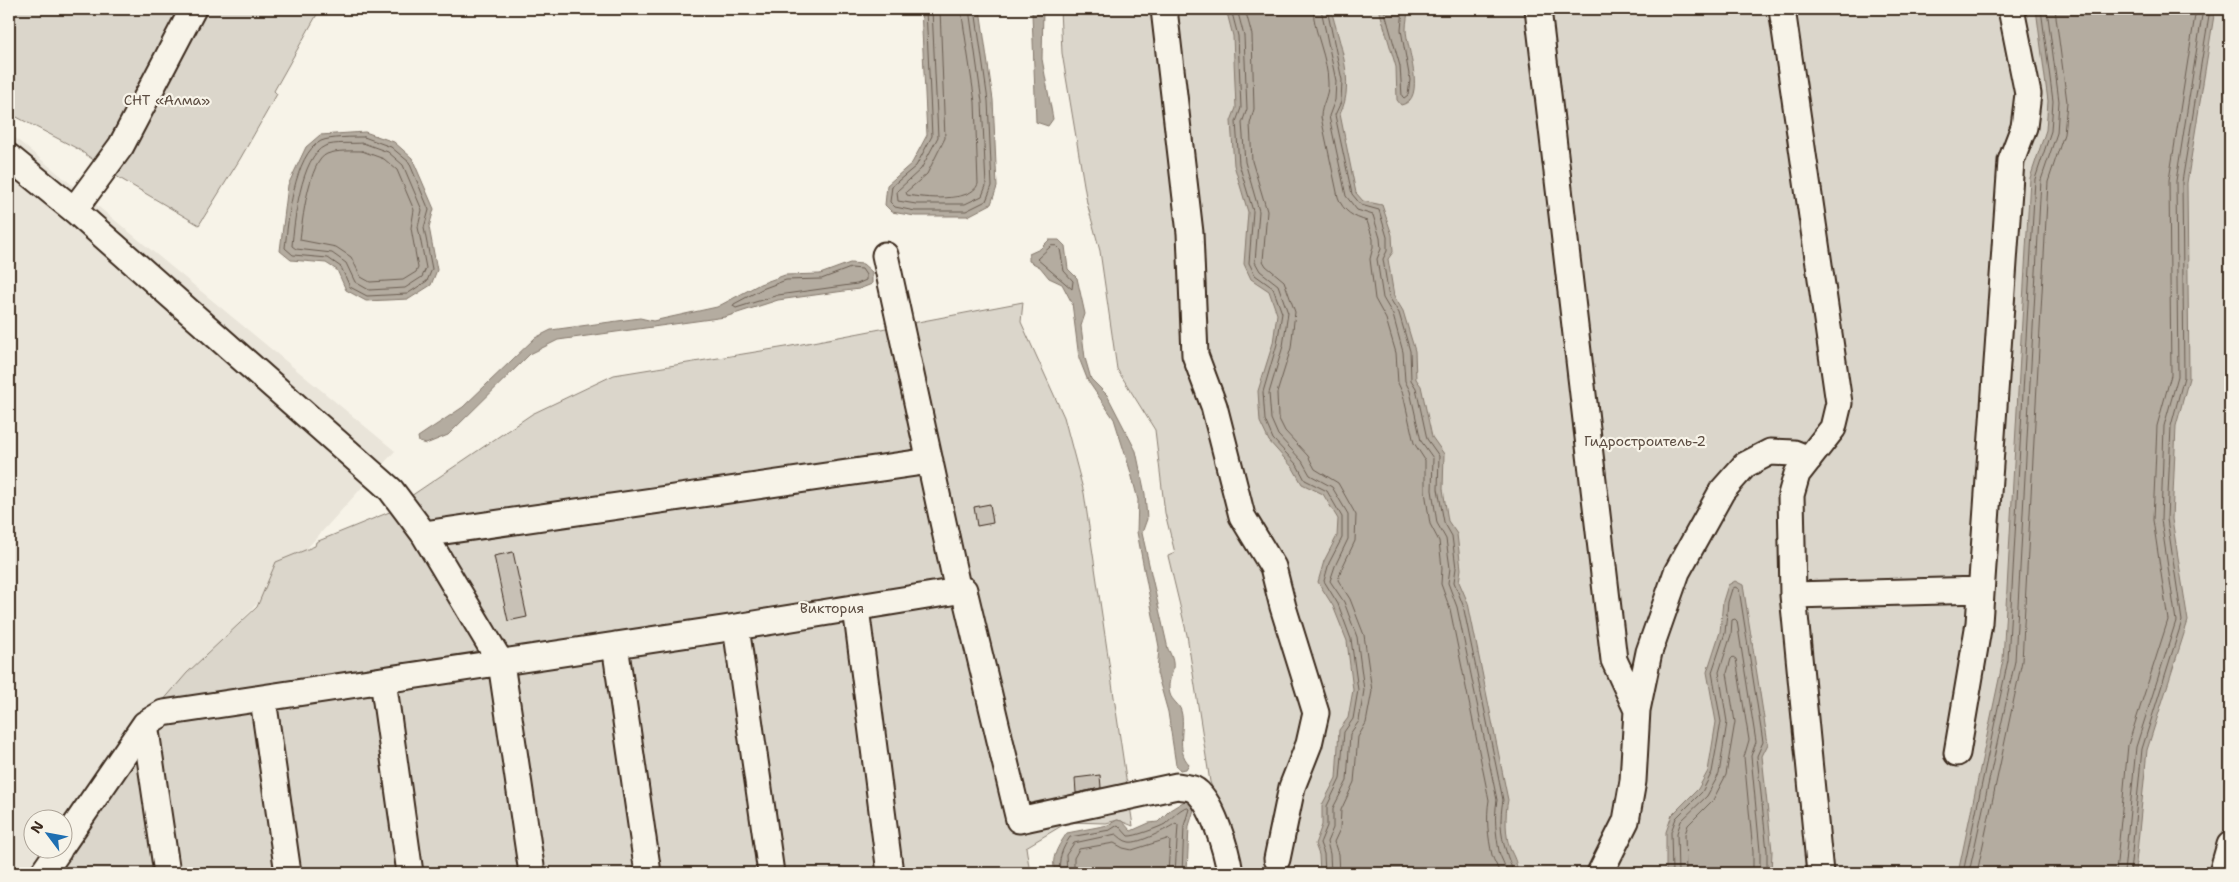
<svg xmlns="http://www.w3.org/2000/svg" width="2239" height="882" viewBox="0 0 2239 882" font-family="'Shantell Sans',sans-serif">
<rect width="100%" height="100%" fill="#f7f3e8"/>
<filter id="ink" filterUnits="userSpaceOnUse"><feTurbulence type="fractalNoise" baseFrequency=".02" numOctaves="2"/><feDisplacementMap in="SourceGraphic" scale="10" xChannelSelector="R" yChannelSelector="G"/><feConvolveMatrix kernelMatrix="1 2 1 2 8 2 1 2 1" color-interpolation-filters="sRGB"/></filter>
<g filter="url(#ink)">
<path fill="#e9e4d9" fill-rule="evenodd" d="M9,133L395,451L157,714L62,873H9ZM32,820H62V850H32Z"/>
<path fill="#dbd6cb" stroke="#8b8074" d="M9,9H320L274,91L277,94L240,159L199,225L116,176L78,149L9,113Z
M1060,9H2230V873H1243L1238,853L1210,782L1187,635L1168,556L1175,553L1165,513L1155,430L1117,369L1100,251L1087,203L1062,53Z
M1023,302L1021,322L1064,417L1084,493L1133,826L1118,820L1106,823L1068,822L1026,847L1030,873H39L118,753L187,673L257,607L276,562L315,546L316,542L392,511L411,496L532,414L614,375L786,347Z"/>
<path fill="#b4aca0" stroke="#84786c" d="M921,9H980L993,100L997,187L991,204L968,216H915L892,212L885,205L887,185L912,163L927,135Z
M1027,9H1043L1042,59L1053,119L1048,126L1036,122L1032,13Z
M1226,9H1331C1339,42 1356,83 1340,114L1356,193L1363,201L1382,205L1392,235L1393,252L1388,259L1394,296L1403,311L1415,351L1416,379L1421,386L1432,437L1444,454L1443,489L1448,521L1457,534L1461,569L1459,582L1468,603L1508,800C1505,813 1505,839 1511,851C1516,861 1516,862 1518,873H1320L1319,855L1315,844L1322,825V805L1336,778L1339,730L1348,718L1353,690L1347,641L1333,606L1318,582L1324,561L1337,536L1338,519L1323,494L1302,484L1293,468L1269,441L1260,422L1258,391L1273,343L1277,314L1269,291L1251,279L1244,264L1248,212L1234,165L1231,121L1236,108L1233,36Z
M1379,9H1408C1408,15 1406,22 1406,29C1406,47 1428,100 1401,105L1397,100L1396,67Z
M2036,9H2215L2187,183L2189,378L2176,426L2172,519L2188,621L2147,750L2135,873H1958L2003,660L2030,178L2046,130L2048,101Z
M365,132L394,142L412,158L434,209L429,227L437,270L431,285L409,299L366,301L346,290L337,270L326,263L291,260L280,251L288,185L306,147L320,135Z
M1049,240H1059L1065,246L1068,269L1077,278L1085,314L1081,326L1085,358L1091,379L1107,395L1136,451L1145,494L1147,519L1142,533L1168,649C1181,672 1165,675 1170,694C1172,701 1180,705 1181,711C1186,727 1175,750 1189,764L1186,769L1180,770L1176,765L1168,712L1157,673L1159,647L1137,532L1138,500L1131,473L1114,419L1088,381L1079,358L1072,303L1062,284L1049,278L1040,267L1029,261V254L1040,249Z
M850,263L863,264L872,272V284L859,289L778,300L725,317L558,340L530,354L448,435L426,444L419,442L418,437L463,407L535,338L551,330L640,318L653,321L717,307L760,284L785,275L820,274Z
M1735,581L1743,585L1768,744L1762,756L1772,851L1771,873H1666V832L1672,815L1698,789L1708,771L1716,722L1707,672L1720,632L1723,601L1728,585Z
M1188,799L1196,803L1189,826L1187,873H1056C1049,859 1059,845 1067,833L1108,825L1117,820L1122,821L1131,831L1149,823L1158,822L1170,810Z"/>
<g fill="none" stroke-linecap="round" stroke-linejoin="round">
<path stroke="#6b5e52" stroke-width="1" d="M926,9L932,136L916,166L892,186L890,202L895,207L915,211H966L986,201L992,186L988,101L975,9
M932,9L938,137L921,169L897,191L898,201L916,204H965L982,196L986,186L982,102L969,9
M940,9L945,138L927,174L906,192L907,195C924,198 971,203 978,184L975,102L961,9
M1231,9L1238,36L1241,108L1236,122L1239,164L1253,211L1249,263L1255,275L1273,288L1282,313L1277,344L1263,392L1265,420L1273,439L1297,465L1305,480L1327,491L1342,517V538L1329,563L1324,581L1338,604L1351,639L1358,690L1353,719L1344,732L1340,779L1327,806V826L1320,843L1324,854L1325,873
M1237,9L1244,36L1247,109L1242,123L1245,162L1259,211L1255,262L1260,271L1278,285L1288,313L1283,346L1269,393L1271,419L1278,435L1302,461L1310,475L1332,487L1348,514V539L1335,566L1330,581L1344,602L1357,637L1364,690L1359,721L1350,734L1347,781L1333,808V828L1327,842L1330,854L1331,873
M1245,9L1252,35L1254,109L1250,124L1252,161L1267,211L1263,261L1266,266L1284,281L1295,312L1291,348L1277,393L1278,417L1285,431L1308,456L1315,469L1338,483L1356,515L1355,541L1342,568L1338,580L1350,599L1364,635L1372,691L1366,723L1358,737L1354,782L1341,810L1340,829L1334,842L1338,854L1339,873
M1313,9C1314,34 1328,58 1328,83C1329,96 1321,105 1321,117L1338,197C1343,212 1354,217 1367,221L1373,239V247L1370,259L1375,299L1386,319L1396,353L1398,383L1403,394L1414,443L1425,460V491L1430,524L1439,541L1442,568L1441,584L1450,609L1489,800C1486,817 1488,837 1492,855C1494,862 1498,866 1499,873
M1321,9L1336,81L1335,100L1329,116L1346,196L1357,210L1373,215L1380,238L1381,249L1377,259L1383,298L1393,315L1403,352L1405,381L1410,391L1421,441L1433,458L1432,490L1437,523L1446,539L1450,568L1448,583L1457,607L1497,800C1494,817 1496,834 1499,851C1501,860 1505,862 1506,873
M1327,9L1342,80L1341,102L1335,115L1352,194L1361,205L1379,210L1387,237V251L1383,259L1389,297L1399,313L1410,351L1411,380L1416,388L1427,439L1439,456L1438,489L1444,522L1452,536L1456,568L1454,582L1463,605L1503,800C1500,816 1500,835 1506,851C1508,860 1511,863 1513,873
M1384,9L1400,66L1402,96L1404,98L1408,95L1410,80L1401,30L1403,9
M364,137L391,147L409,162L429,210L424,228L432,269L427,281L407,294L367,296L350,287L341,267L328,258L293,255L285,248C288,221 294,154 321,141C330,137 354,137 364,137Z
M363,143L388,152L403,165L422,210L418,227L426,268L422,277L405,288L369,290L355,282L346,263L332,253L296,249L292,246C294,223 301,156 325,146C335,142 352,144 363,143Z
M362,151L384,159L397,170L414,210L411,228L418,268L416,272L403,280L370,282L361,277L351,257L336,247L300,240C302,222 309,161 327,154C337,150 352,151 362,151Z
M1057,246L1060,249L1064,271L1073,281L1072,289L1037,259L1051,246Z
M851,268L862,269L866,275V280L857,284L778,295L736,308L733,306L734,304L762,289L786,280L821,279Z
M1060,873C1058,859 1062,849 1070,837L1110,830L1118,825L1128,836C1134,837 1160,827 1165,824C1172,818 1177,811 1186,807L1189,809L1184,826L1182,873
M1067,873L1066,855L1074,843L1116,834C1120,837 1123,841 1129,842C1139,844 1167,829 1176,823L1178,825L1175,873
M1074,873V858L1079,849L1114,843L1123,848L1132,850L1167,839L1170,841L1168,873
M1672,873L1671,832L1676,818L1702,792L1712,772L1721,722L1712,672L1725,633L1728,602L1732,589L1735,587L1739,589L1763,742L1757,756L1767,851V873
M1678,873L1677,833L1681,821L1707,796L1719,774L1727,722L1719,672L1731,635L1732,620L1735,619L1737,621L1756,742L1751,756L1760,851V873
M1686,873L1685,834L1688,825L1713,800L1726,775L1735,722L1727,673L1731,659L1733,657L1736,659L1749,740L1744,757L1753,852V873
M1963,873L2008,660L2035,179L2051,131L2053,101L2041,9
M1969,873L2015,661L2041,180L2057,133L2059,101L2047,9
M1977,873L2022,661L2048,182L2064,134L2067,102L2055,9
M2116,873L2128,745L2168,620L2153,520L2157,426L2171,375L2169,180L2196,9
M2124,873L2136,747L2176,621L2161,520L2164,426L2178,376L2176,181L2203,9
M2130,873L2142,749L2182,621L2167,519L2171,426L2184,377L2182,182L2210,9"/>
</g>
<path fill="#c8c1b6" stroke="#3b2a1e" d="M990,504L993,523L977,526L974,507Z
M513,552L527,617L508,621L494,556Z
M1100,775L1101,788L1076,793L1075,778Z"/>
<g fill="none" stroke-linecap="round" stroke-linejoin="round">
<g stroke="#3b2a1e" stroke-width="29">
<path id="minor" d="M1164,9L1190,233L1195,355L1214,406L1242,516L1273,567L1283,607L1316,713L1309,744L1292,787L1277,859
M1538,9L1614,660L1637,710
M1782,9L1839,403L1833,428L1797,474L1791,495L1793,595L1820,873
M9,157L74,210L391,490L424,534L501,663L532,873
M74,210L121,146L193,9
M885,255L958,591
M424,534L930,461
M1793,595L1981,590
M856,608L890,873
M736,627L771,873
M615,645L648,873
M383,680L410,873
M263,699L288,873
M145,724L167,873
M1957,753L1979,623L2011,161L2024,127L2028,94L2011,9
M62,845L145,724L163,713L736,627L964,590L1019,820L1177,786C1182,787 1189,787 1193,789C1212,798 1227,853 1230,873
M43,873L59,850
M1600,873L1626,821L1633,781L1637,710L1649,652L1677,572L1722,491L1745,465L1770,452L1794,453L1809,459
M2222,873L2230,845"/>
</g>
<use href="#minor" stroke="#f7f3e8" stroke-width="25"/>
</g>
</g>
<g text-anchor="middle" dominant-baseline="central" stroke-width="4.5" stroke-linejoin="round" paint-order="stroke">
<g font-size="14" fill="#5b4c41" stroke="#f7f3e8">
<text x="167" y="100">СНТ «Алма»</text>
<text x="1645" y="441">Гидростроитель-2</text>
<text x="832" y="608">Виктория</text>
</g>
</g>
<rect width="2239" height="882" fill="none" stroke="#f7f3e8" stroke-width="30"/>
<rect x="15" y="15" width="2209" height="852" fill="none" stroke="#3b2a1e" stroke-width="2" filter="url(#ink)"/>
<g transform="translate(48 834) rotate(302)"><circle r="24" fill="#f7f3e8" stroke="#aca397"/>
<path d="M0-4L9 19L0 12L-9 19Z" fill="#1f6fb2"/>
<text y="-8" font-size="14" font-weight="bold" text-anchor="middle" fill="#3b2a1e">N</text>
</g>
</svg>
